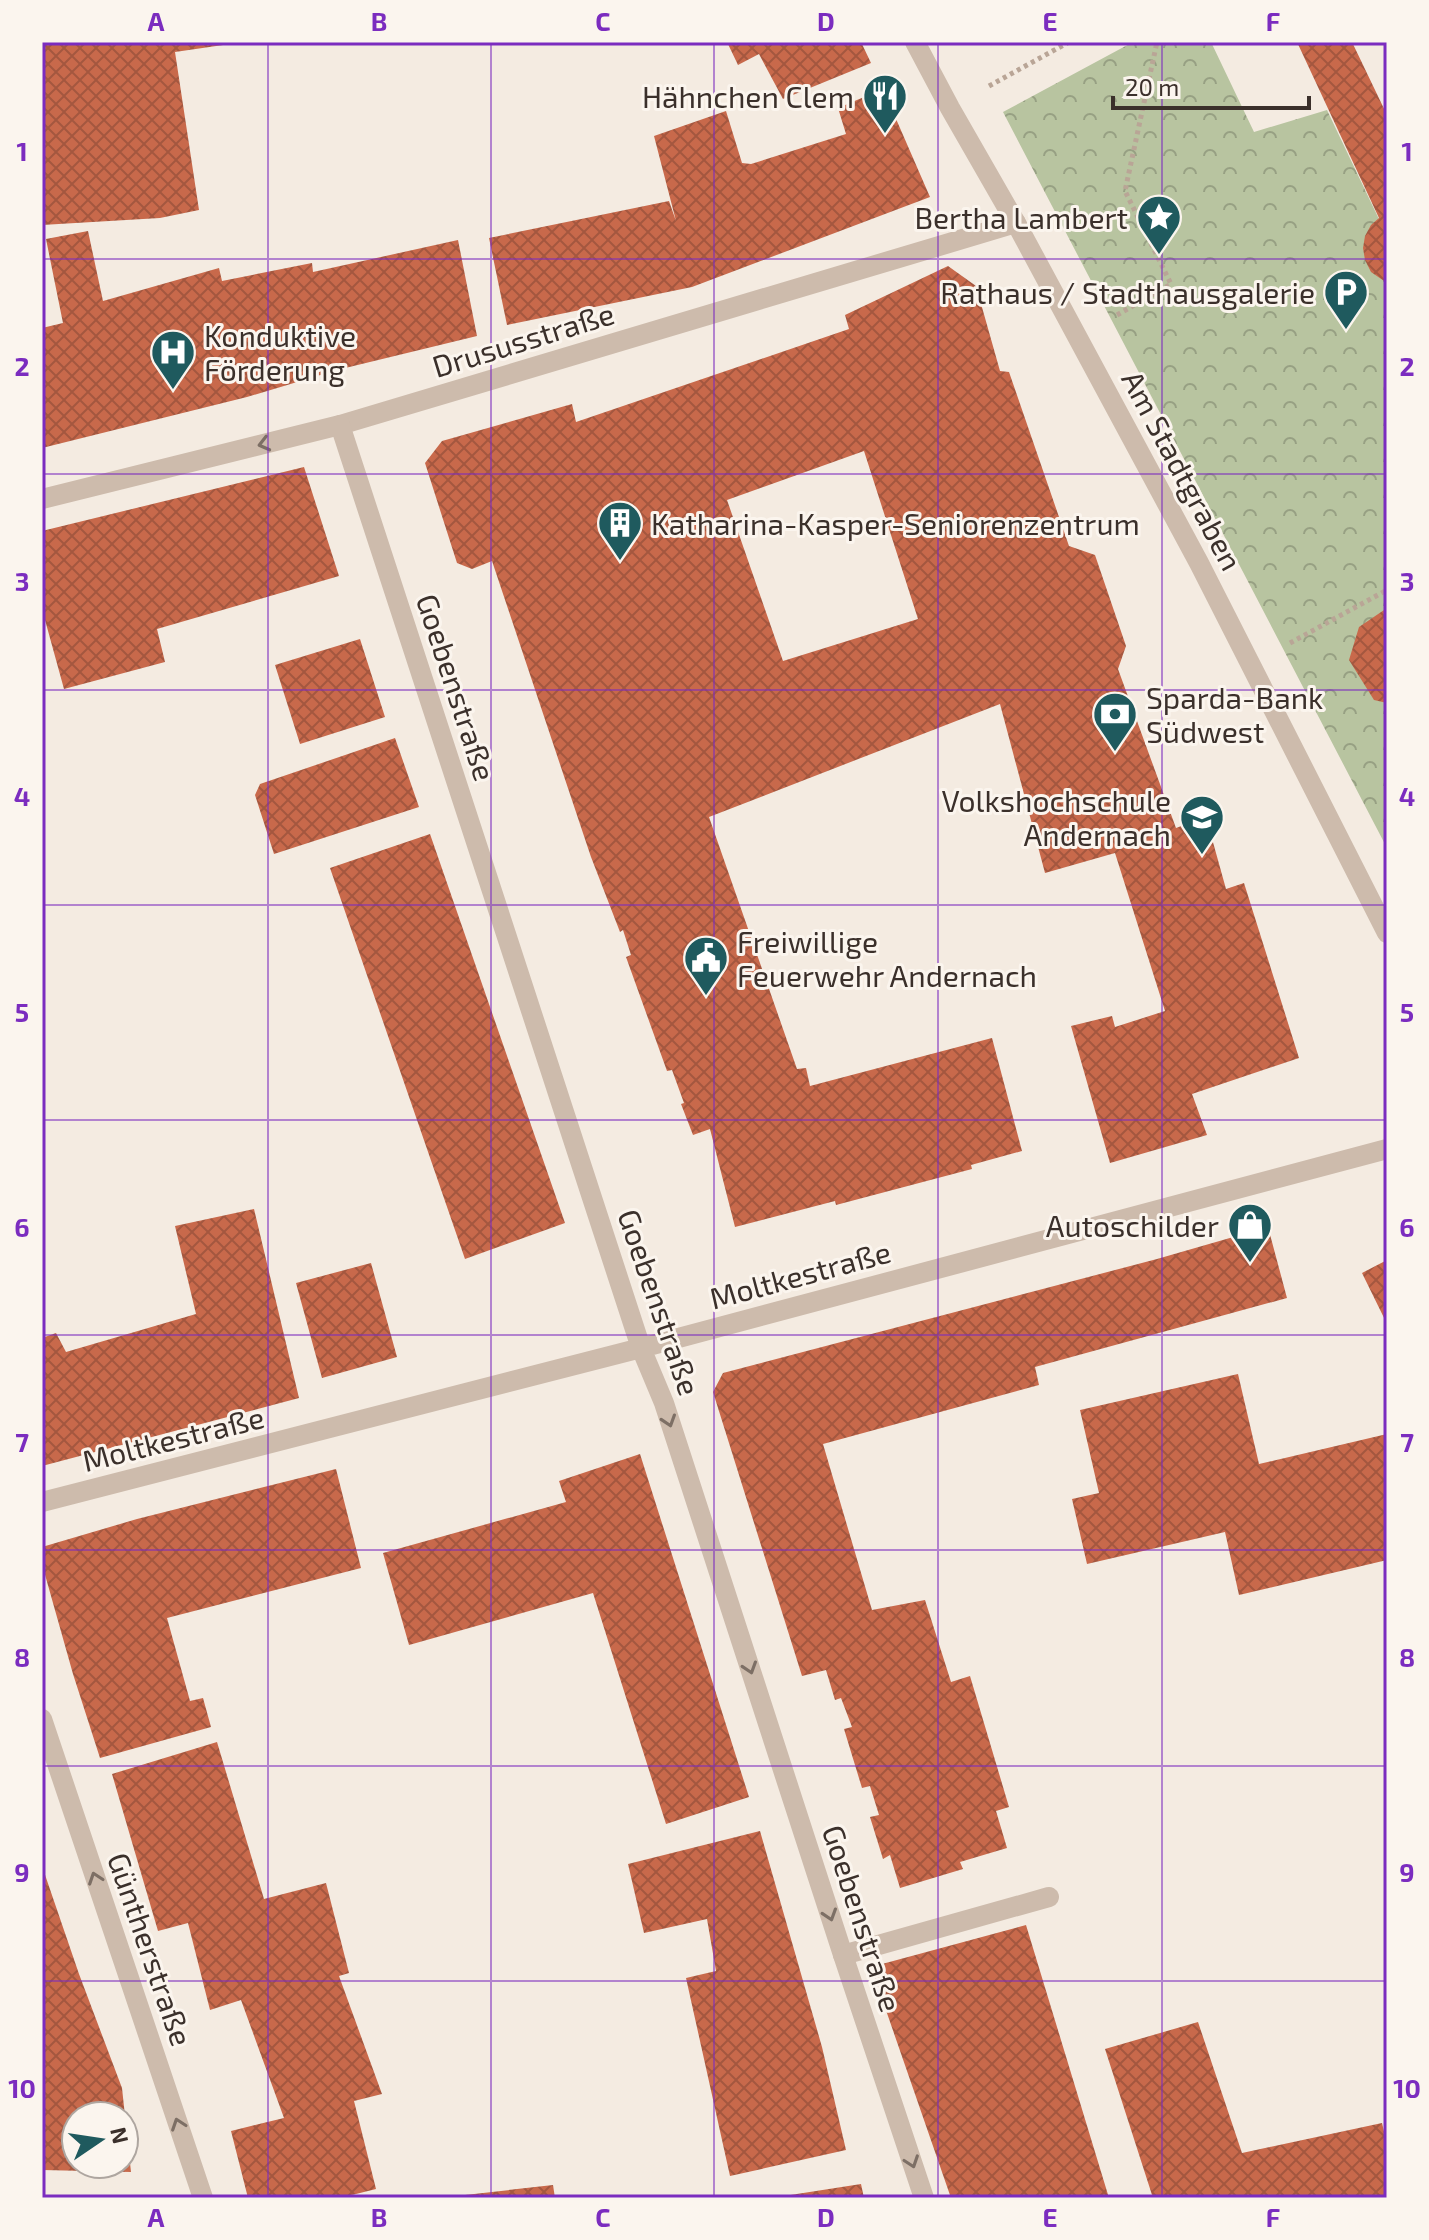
<svg xmlns="http://www.w3.org/2000/svg" width="1429" height="2240" viewBox="0 0 1429 2240" font-family="'Exo 2',sans-serif">
<defs>
<pattern id="park-crowns" width="20" height="18" patternUnits="userSpaceOnUse" patternTransform="scale(2)"><rect width="20" height="18" fill="#b8c4a0"/><path d="M2 6a3 3 0 1 1 6 0M12 15a3 3 0 1 1 6 0" fill="none" stroke="#97a083"/></pattern>
<pattern id="building-cross-hatch" width="8" height="8" patternUnits="userSpaceOnUse" patternTransform="scale(2)"><rect width="8" height="8" fill="#c8694b"/><path d="M0 0l8 8M0 8l8-8" fill="none" stroke="#a4573f"/></pattern>
</defs>
<rect width="100%" height="100%" fill="#f4ebe1"/>
<path fill="url(#park-crowns)" d="M1133,42H1211L1254,132L1327,110L1387,236V848L1003,112Z"/>
<path fill="url(#building-cross-hatch)" fill-rule="evenodd" d="M42,42H229L230,44L175,52L199,210L160,218L42,225Z
M727,42H861L871,63L783,99L759,54L738,65Z
M1297,42H1352L1387,115V283L1371,272L1365,260L1363,248L1365,236L1371,225L1379,218Z
M883,89L930,197L692,287L507,325L489,238L669,201L676,221L654,136L726,111L742,163L751,164L846,134L838,108Z
M88,231L103,301L219,268L222,281L312,263L313,272L458,240L477,336L337,370L247,397L42,448V328L63,323L46,239Z
M948,266L976,286L1000,371L1009,372L1069,546L1095,555L1126,646L1118,669L1176,828L1206,817L1226,889L1244,883L1299,1058L1192,1094L1207,1135L1110,1163L1071,1026L1112,1016L1115,1027L1165,1011L1115,853L1045,873L1000,704L709,817L797,1069L806,1068L810,1086L992,1038L1022,1151L971,1165L972,1169L836,1205L835,1201L735,1227L710,1129L693,1135L681,1104L684,1103L672,1070L667,1071L626,957L631,955L623,930L620,932L591,857L492,561L472,569L457,563L425,463L442,441L572,404L576,422L849,329L845,315ZM864,451L918,619L783,661L727,500Z
M304,467L339,576L157,629L165,662L64,689L42,609V531Z
M1387,608V703L1374,700L1349,660L1359,627Z
M360,639L385,717L300,744L275,665Z
M395,738L419,807L274,854L255,795L260,784Z
M430,834L565,1223L465,1259L330,868Z
M254,1209L299,1398L42,1466V1338L56,1333L66,1352L196,1314L175,1226Z
M1268,1227L1287,1298L1035,1367L1039,1385L823,1444L872,1610L925,1600L951,1682L970,1676L1009,1807L996,1811L1007,1848L960,1862L963,1869L900,1888L890,1855L883,1859L870,1817L879,1815L870,1786L862,1788L844,1729L852,1727L841,1698L835,1700L826,1670L802,1676L713,1392L723,1373L1157,1259Z
M1387,1260V1324L1362,1273Z
M371,1263L397,1357L322,1378L296,1283Z
M1238,1374L1259,1464L1387,1434V1560L1239,1595L1225,1532L1087,1564L1072,1499L1099,1493L1080,1410Z
M640,1454L749,1797L666,1824L593,1593L409,1645L383,1553L566,1502L559,1481Z
M336,1469L361,1568L167,1618L190,1701L203,1698L211,1727L100,1758L73,1674L42,1564V1547L137,1519Z
M217,1742L264,1899L326,1883L349,1973L339,1976L382,2094L354,2101L376,2189L340,2198H248L231,2131L284,2118L241,2000L210,2010L188,1923L158,1931L112,1774Z
M760,1831L822,2047L846,2150L730,2176L686,1978L716,1971L707,1919L644,1933L628,1864Z
M42,1866L79,1974L122,2088L125,2116H76V2164H124V2126H126L131,2172L42,2170Z
M1026,1925L1109,2198H951L871,1967Z
M1198,2022L1242,2153L1382,2123L1387,2144V2198H1153L1105,2049Z
M861,2184L864,2198H784V2196Z
M553,2185L555,2198H456V2196Z"/>
<g fill="none" stroke-linecap="round" stroke-linejoin="round">
<path stroke="#b9a596" stroke-width="5" stroke-dasharray="4 4" stroke-linecap="butt" d="M989,86L1069,42
M1117,315L1171,284L1125,191L1157,42
M1290,643L1387,590"/>
<path stroke="#cdbbac" stroke-width="20" d="M843,1955L1049,1897"/>
<path stroke="#cdbbac" stroke-width="20" d="M340,425L1016,223"/>
<path stroke="#cdbbac" stroke-width="20" d="M915,42L950,108L1016,223L1199,563L1387,933
M42,499L340,425L641,1348L664,1403L843,1955L924,2198
M42,1502L641,1348L1387,1149
M42,1719L203,2198"/>
</g>
<defs><path id="oneway-chevron" d="M-2-3.5L2.5 0L-2 3.5" fill="none" stroke-width="1.6" stroke-linecap="round" stroke-linejoin="round" transform="scale(2)"/></defs>
<g stroke="#7d6f65">
<use href="#oneway-chevron" transform="translate(264 444) rotate(166)"/>
<use href="#oneway-chevron" transform="translate(669 1421) rotate(72)"/>
<use href="#oneway-chevron" transform="translate(750 1668) rotate(72)"/>
<use href="#oneway-chevron" transform="translate(95 1878) rotate(-109)"/>
<use href="#oneway-chevron" transform="translate(830 1915) rotate(72)"/>
<use href="#oneway-chevron" transform="translate(178 2124) rotate(-109)"/>
<use href="#oneway-chevron" transform="translate(912 2162) rotate(71)"/>
</g>
<path fill="none" stroke="#7b2cbf" stroke-width="2" stroke-opacity="0.55" d="M268,42V2198M491,42V2198M714,42V2198M938,42V2198M1162,42V2198M42,259H1387M42,474H1387M42,690H1387M42,905H1387M42,1120H1387M42,1335H1387M42,1550H1387M42,1766H1387M42,1981H1387"/>
<defs>
<g id="restaurant-pin" transform="scale(2.3)"><path d="M0 17L-7.5 6A9.5 9.5 0 1 1 7.5 6Z" fill="#1f5a5e" stroke="#fbf5ee"/><path d="M-5-6h1v4h1v-4h1v4h1v-4h1v5L-1.5 .5V6h-2V.5L-5-1ZM5-6V6H3V1.5H1.5Q1.5-4 5-6Z" fill="#fff"/></g>
<g id="sight-pin" transform="scale(2.3)"><path d="M0 17L-7.5 6A9.5 9.5 0 1 1 7.5 6Z" fill="#1f5a5e" stroke="#fbf5ee"/><path d="M0-6L1.8-2.2L6-1.7L2.9 1.2L3.7 5.4L0 3.3L-3.7 5.4L-2.9 1.2L-6-1.7L-1.8-2.2Z" fill="#fff"/></g>
<g id="parking-pin" transform="scale(2.3)"><path d="M0 17L-7.5 6A9.5 9.5 0 1 1 7.5 6Z" fill="#1f5a5e" stroke="#fbf5ee"/><path d="M-3.5-5.5H1a3.5 3.5 0 0 1 0 7H-1V5.5H-3.5ZM-1-3.4V-.6H.8a1.4 1.4 0 0 0 0-2.8Z" fill="#fff"/></g>
<g id="hospital-pin" transform="scale(2.3)"><path d="M0 17L-7.5 6A9.5 9.5 0 1 1 7.5 6Z" fill="#1f5a5e" stroke="#fbf5ee"/><path d="M-5-5h3v3.5h4V-5h3V5h-3V1.5h-4V5h-3Z" fill="#fff"/></g>
<g id="building-pin" transform="scale(2.3)"><path d="M0 17L-7.5 6A9.5 9.5 0 1 1 7.5 6Z" fill="#1f5a5e" stroke="#fbf5ee"/><path d="M-4-6H4V6H1V3H-1V6H-4ZM-2.5-4.3h1.7v1.8h-1.7ZM.8-4.3h1.7v1.8H.8ZM-2.5-1h1.7V.8h-1.7ZM.8-1h1.7V.8H.8Z" fill="#fff"/></g>
<g id="bank-pin" transform="scale(2.3)"><path d="M0 17L-7.5 6A9.5 9.5 0 1 1 7.5 6Z" fill="#1f5a5e" stroke="#fbf5ee"/><path d="M-6-4H6V4H-6ZM0-2.3a2.3 2.3 0 1 0 0 4.6a2.3 2.3 0 1 0 0-4.6Z" fill="#fff"/></g>
<g id="university-pin" transform="scale(2.3)"><path d="M0 17L-7.5 6A9.5 9.5 0 1 1 7.5 6Z" fill="#1f5a5e" stroke="#fbf5ee"/><path d="M0-5L7-2L0 1L-7-2ZM-4 1L0 2.5L4 1V4Q0 6-4 4Z" fill="#fff"/></g>
<g id="civic-pin" transform="scale(2.3)"><path d="M0 17L-7.5 6A9.5 9.5 0 1 1 7.5 6Z" fill="#1f5a5e" stroke="#fbf5ee"/><path d="M-.6-6.5H3V-4.5H.6V-3L4-1V1h2V6H-6V1h2V-1L-.6-3ZM-1.2 2.5V6h2.4V2.5Z" fill="#fff"/></g>
<g id="shop-pin" transform="scale(2.3)"><path d="M0 17L-7.5 6A9.5 9.5 0 1 1 7.5 6Z" fill="#1f5a5e" stroke="#fbf5ee"/><path d="M-5-2.5h2.3a2.7 3.5 0 0 1 5.4 0H5L5.5 6h-11ZM-1.5-2.5h3a1.5 2.3 0 0 0-3 0Z" fill="#fff"/></g>
</defs>
<g fill-rule="evenodd">
<use href="#restaurant-pin" x="885" y="96"/>
<use href="#sight-pin" x="1159" y="217"/>
<use href="#parking-pin" x="1346" y="292"/>
<use href="#hospital-pin" x="173" y="352"/>
<use href="#building-pin" x="620" y="523"/>
<use href="#bank-pin" x="1115" y="714"/>
<use href="#university-pin" x="1202" y="817"/>
<use href="#civic-pin" x="706" y="958"/>
<use href="#shop-pin" x="1250" y="1225"/>
</g>
<g text-anchor="middle" dominant-baseline="central" stroke-width="6" stroke-linejoin="round" paint-order="stroke">
<g font-size="30" fill="#3b302b" stroke="#fbf5ee" text-anchor="end">
<text x="854" y="96">Hähnchen Clem</text>
<text x="1128" y="217">Bertha Lambert</text>
<text x="1315" y="292">Rathaus / Stadthausgalerie</text>
<text x="204" y="335" text-anchor="start">Konduktive<tspan x="204" dy="34">Förderung</tspan></text>
<text x="651" y="523" text-anchor="start">Katharina-Kasper-Seniorenzentrum</text>
<text x="1146" y="697" text-anchor="start">Sparda-Bank<tspan x="1146" dy="34">Südwest</tspan></text>
<text x="1171" y="800">Volkshochschule<tspan x="1171" dy="34">Andernach</tspan></text>
<text x="737" y="941" text-anchor="start">Freiwillige<tspan x="737" dy="34">Feuerwehr Andernach</tspan></text>
<text x="1219" y="1225">Autoschilder</text>
</g>
<g font-size="30" fill="#3b302b" stroke="#fbf5ee">
<text transform="translate(523 339) rotate(-17)">Drususstraße</text>
<text transform="translate(1183 470) rotate(62)">Am Stadtgraben</text>
<text transform="translate(457 687) rotate(72)">Goebenstraße</text>
<text transform="translate(800 1274) rotate(-15)">Moltkestraße</text>
<text transform="translate(660 1302) rotate(71)">Goebenstraße</text>
<text transform="translate(173 1438) rotate(-14)">Moltkestraße</text>
<text transform="translate(863 1918) rotate(72)">Goebenstraße</text>
<text transform="translate(151 1949) rotate(71)">Güntherstraße</text>
</g>
</g>
<rect width="1429" height="2240" fill="none" stroke="#fbf5ee" stroke-width="88"/>
<g transform="translate(100 2140) rotate(77)"><circle r="38" fill="#fbf5ee" stroke="#aea6a0" stroke-width="2"/>
<path d="M0-6L14 30L0 20L-14 30Z" fill="#1f5a5e"/>
<text y="-12" font-size="22" font-weight="bold" text-anchor="middle" fill="#3b302b">N</text>
</g>
<path d="M1113 96v12h196v-12" fill="none" stroke="#3b302b" stroke-width="4"/>
<text x="1125" y="96" font-size="24" fill="#3b302b" stroke="#fbf5ee" stroke-width="6" paint-order="stroke">20 m</text>
<rect x="44" y="44" width="1341" height="2152" fill="none" stroke="#7b2cbf" stroke-width="3"/>
<g font-size="26" text-anchor="middle" font-weight="bold" fill="#7b2cbf">
<text x="156" y="31">A</text>
<text x="379" y="31">B</text>
<text x="603" y="31">C</text>
<text x="826" y="31">D</text>
<text x="1050" y="31">E</text>
<text x="1273" y="31">F</text>
<text x="22" y="161">1</text>
<text x="1407" y="161">1</text>
<text x="22" y="376">2</text>
<text x="1407" y="376">2</text>
<text x="22" y="591">3</text>
<text x="1407" y="591">3</text>
<text x="22" y="806">4</text>
<text x="1407" y="806">4</text>
<text x="22" y="1022">5</text>
<text x="1407" y="1022">5</text>
<text x="22" y="1237">6</text>
<text x="1407" y="1237">6</text>
<text x="22" y="1452">7</text>
<text x="1407" y="1452">7</text>
<text x="22" y="1667">8</text>
<text x="1407" y="1667">8</text>
<text x="22" y="1882">9</text>
<text x="1407" y="1882">9</text>
<text x="22" y="2098">10</text>
<text x="1407" y="2098">10</text>
<text x="156" y="2227">A</text>
<text x="379" y="2227">B</text>
<text x="603" y="2227">C</text>
<text x="826" y="2227">D</text>
<text x="1050" y="2227">E</text>
<text x="1273" y="2227">F</text>
</g>
</svg>
